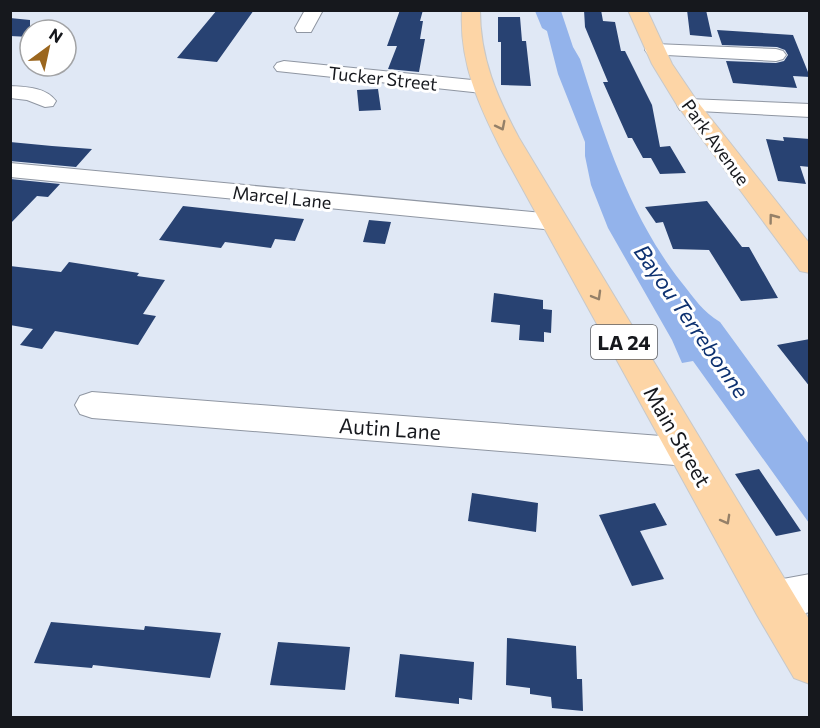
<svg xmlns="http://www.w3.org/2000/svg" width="820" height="728" viewBox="0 0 820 728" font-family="Commissioner,sans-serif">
<rect width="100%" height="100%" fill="#e0e8f5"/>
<path fill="#93b3eb" d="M535,11H561L573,47L580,59C605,138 630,217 682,283C694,298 703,312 720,322L809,444V523L693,361L682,363L672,340L608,228L591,185L585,156V142L558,74L547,31L542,28Z"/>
<path fill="#284272" d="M217,10H254L217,62L177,58Z
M400,10H423L420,21H423L420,39H425L419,72L388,69L397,46H387Z
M584,10H601L603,21L615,22L621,51H625L652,105L660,147L670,146L686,173L660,174L651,158H643L632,138H628L603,82H608L585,27Z
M687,10H706L712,37L690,35Z
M498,17H520L522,41H526L531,86L501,85V42H498Z
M10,18L30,20V37L10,36Z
M717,30L793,35L810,77L793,76L797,88L733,83L726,61L776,63L784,61L788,55L785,50L777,47L722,45Z
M378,89L381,110L359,111L357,90Z
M783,137L810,139V167L800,166L806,184L778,181L766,139L784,141Z
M10,142L52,146L92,149L76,167L10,161Z
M10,179L60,184L48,197L37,196L10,224Z
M707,201L742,247H749L778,298L741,301L709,250L673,249L663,222L656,223L645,207Z
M183,206L229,211L304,219L295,241L275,239L271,248L225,242L221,248L159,240Z
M369,220L391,222L385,244L363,242Z
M69,262L139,273L137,276L165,280L143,314L156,316L138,345L55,331L42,349L20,345L33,329L10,325V266L61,272Z
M494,293L543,300V309L552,310L551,333L544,332V342L519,340L520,325L491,322Z
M810,339V387L777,345Z
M759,469L801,531L776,536L735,474Z
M472,493L538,503L536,532L468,521Z
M655,503L667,525L640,531L664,579L632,586L599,515Z
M51,622L144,630L145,626L221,633L210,678L93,665L92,668L34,663Z
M507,638L576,646L577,679H582L583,711L552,708L551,697L530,694V688L506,685Z
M278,642L350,647L345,690L270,685Z
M400,654L474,662L472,700L459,698V704L395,697Z"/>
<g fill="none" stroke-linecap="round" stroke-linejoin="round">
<g stroke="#8f96a2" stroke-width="2">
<path id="minor" d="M305,10H323L311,32H297L295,28Z
M655,44L776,49L783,51L786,55L783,59L776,61L648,54L645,50L648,46Z
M284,61L482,81L489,83L492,87L489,91L482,93L277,71L274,67L277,63Z
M10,86C26,87 46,87 56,101L53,106L45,107L27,100L10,98Z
M688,99L810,104V117L680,110L677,105L680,100Z
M10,163L554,214L563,216L567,222L563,228L554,230L10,177Z
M92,392L687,438L699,442L704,452L699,462L687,466L92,418L80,414L75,405L80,396Z
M810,574V612L772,621L758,615L752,601L758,587L772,581Z"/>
</g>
<g stroke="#c7c8c9" stroke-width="2">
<path id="major" d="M462,10H480C480,58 497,97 519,138L810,621V684L794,678L757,615L504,155C480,108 459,64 462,10Z
M628,10H647L672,64L697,101L810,244V273L800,271L677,105L652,64Z"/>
</g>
<use href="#minor" fill="#fff" fill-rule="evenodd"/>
<use href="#major" fill="#fdd5a6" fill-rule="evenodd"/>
</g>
<defs><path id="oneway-chevron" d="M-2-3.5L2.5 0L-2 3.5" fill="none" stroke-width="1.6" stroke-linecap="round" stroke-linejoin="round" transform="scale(1.5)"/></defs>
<g stroke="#958068">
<use href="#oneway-chevron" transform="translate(501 126) rotate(63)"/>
<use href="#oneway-chevron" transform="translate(773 218) rotate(-127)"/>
<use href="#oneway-chevron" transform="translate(597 296) rotate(60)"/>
<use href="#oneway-chevron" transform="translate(726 520) rotate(61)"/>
</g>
<g text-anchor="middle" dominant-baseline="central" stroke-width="6" stroke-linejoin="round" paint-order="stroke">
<g font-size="18" fill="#16181d" stroke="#fff">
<text transform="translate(383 78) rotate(6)">Tucker Street</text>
<text transform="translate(716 142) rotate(54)">Park Avenue</text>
<text transform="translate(282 197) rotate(6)">Marcel Lane</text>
</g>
<rect fill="#fff" stroke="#5c5d61" stroke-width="1.5" x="591" y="325" width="66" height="34" rx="4.5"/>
<g font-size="20" font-weight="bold" fill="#16181d">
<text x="624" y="342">LA 24</text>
</g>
<g font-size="21" fill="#16181d" stroke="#fff">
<text transform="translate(390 428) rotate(4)">Autin Lane</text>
<text transform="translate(678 436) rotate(60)">Main Street</text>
</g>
<g font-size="22" font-style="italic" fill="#0d3170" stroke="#fff">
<text transform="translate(692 321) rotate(55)">Bayou Terrebonne</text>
</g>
</g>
<rect width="820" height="728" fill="none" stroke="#16181d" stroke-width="24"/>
<g transform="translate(48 48) rotate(33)"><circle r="28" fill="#ffffff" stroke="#a2a3a5" stroke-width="1.5"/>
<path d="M0-4.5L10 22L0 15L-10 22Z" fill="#9b661e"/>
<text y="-9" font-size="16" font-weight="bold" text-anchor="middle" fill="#16181d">N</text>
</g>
</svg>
